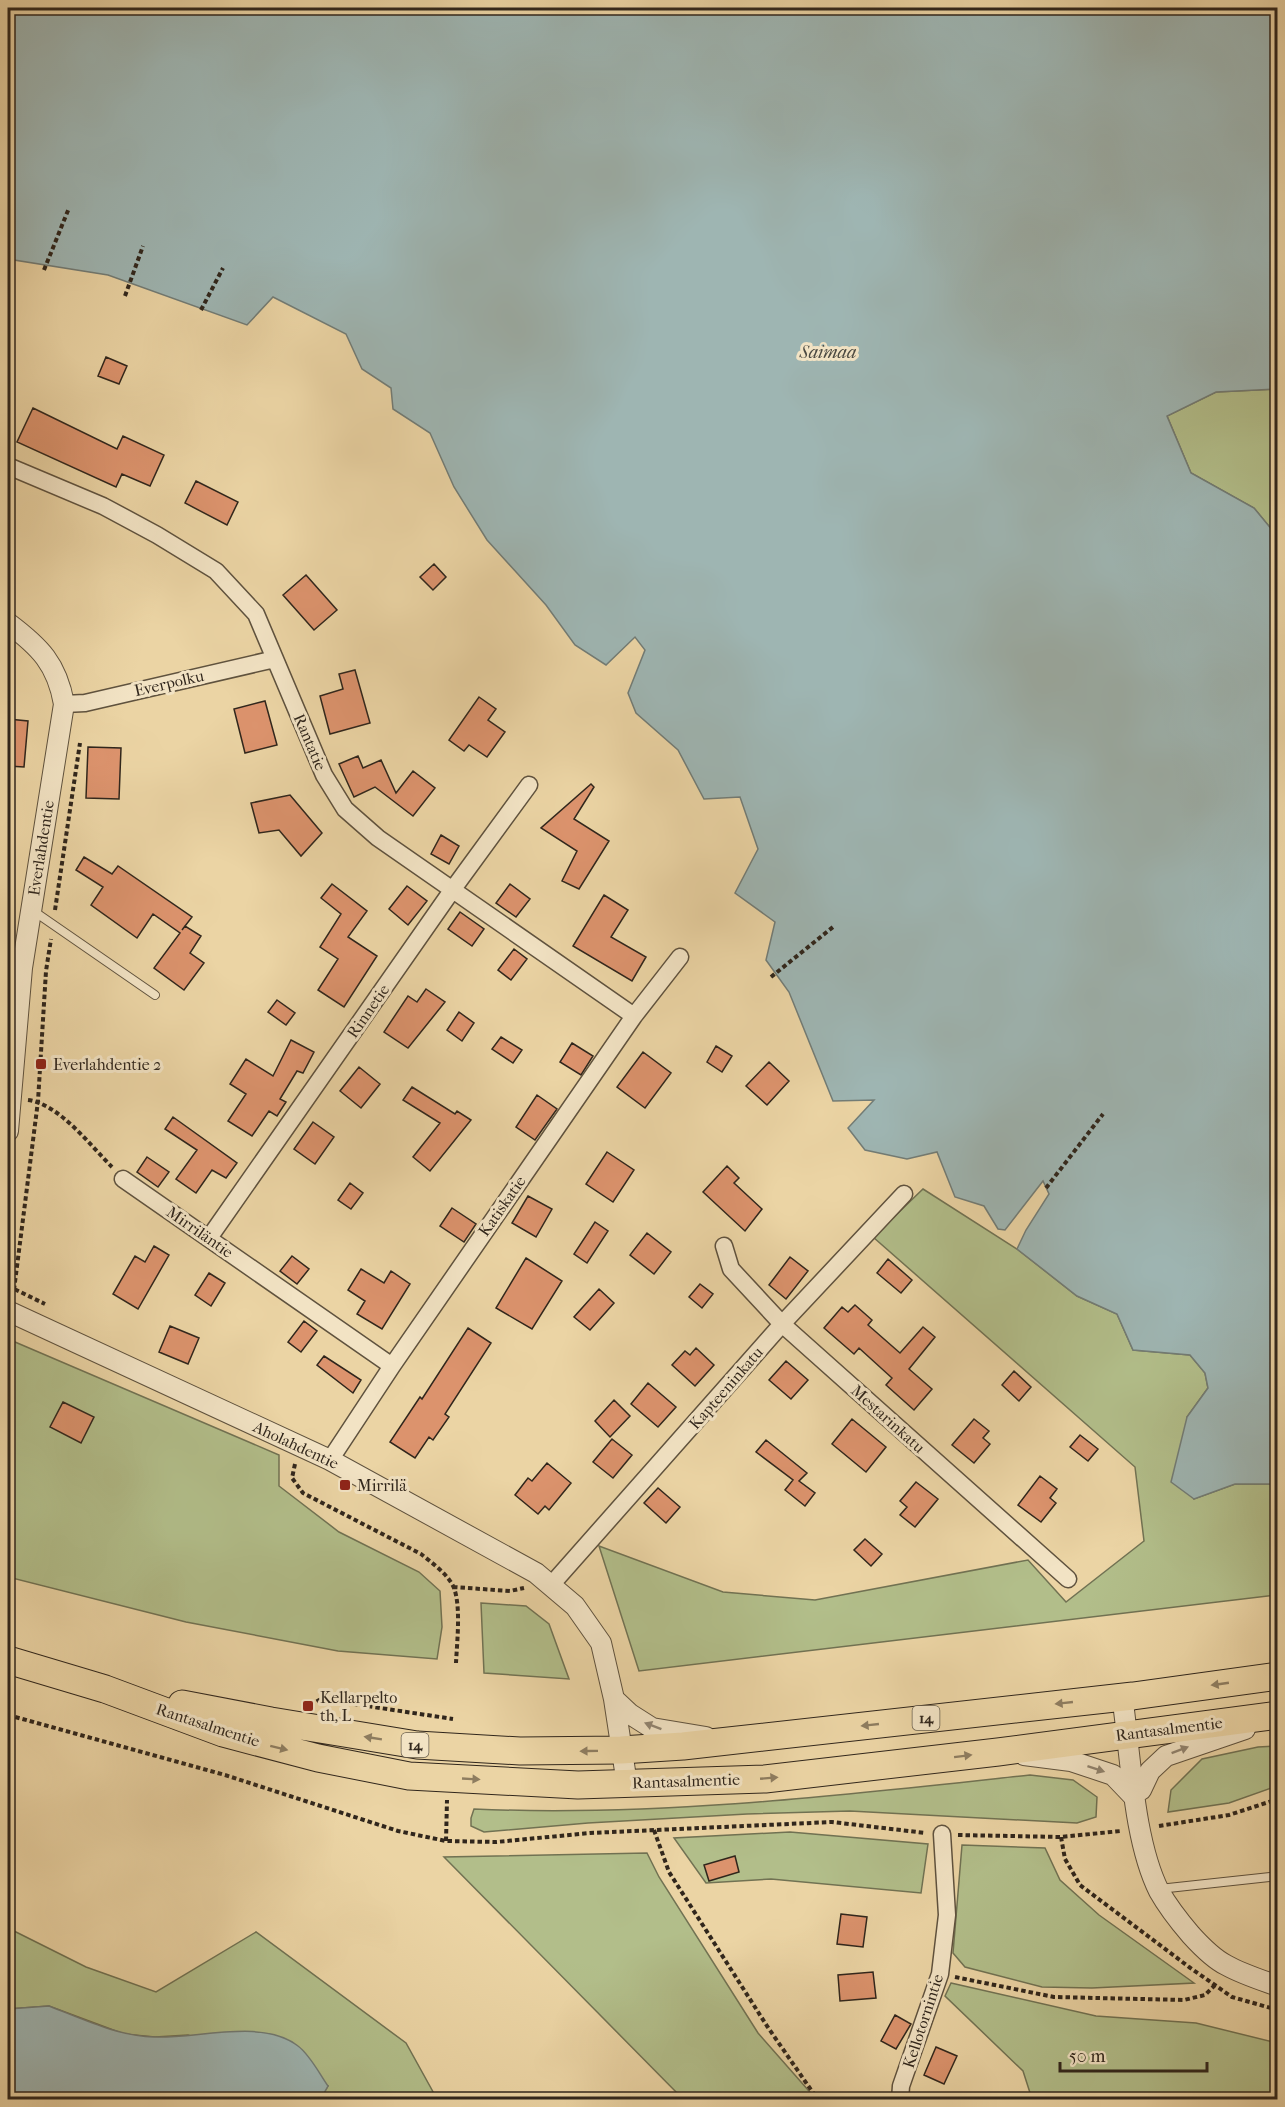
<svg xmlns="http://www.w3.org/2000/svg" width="1285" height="2107" viewBox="0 0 1285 2107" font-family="'IM FELL French Canon',serif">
<rect width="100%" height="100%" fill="#ebd4a4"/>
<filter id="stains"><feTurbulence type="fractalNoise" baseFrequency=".00333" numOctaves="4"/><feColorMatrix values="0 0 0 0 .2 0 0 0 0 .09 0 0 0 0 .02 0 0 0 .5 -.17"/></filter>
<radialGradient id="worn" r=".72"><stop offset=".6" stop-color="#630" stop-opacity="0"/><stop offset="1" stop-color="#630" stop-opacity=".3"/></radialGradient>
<path fill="#b2be8a" stroke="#717253" stroke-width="1.5" d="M1277,389V536L1254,508L1191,473L1167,416L1216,392Z
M923,1189L1017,1249L1077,1296L1117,1314L1133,1350L1190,1355L1205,1373L1208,1388L1187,1417L1194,1499L1235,1484H1277V1595L639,1671L599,1546L723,1592L815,1600L1028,1560L1066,1602L1144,1541L1135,1467L873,1237Z
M8,1339L279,1455V1486L339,1532L419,1572L440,1591L442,1627L437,1659L338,1651L186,1622L8,1577Z
M481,1603L526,1606L549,1624L569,1679L484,1673Z
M1277,1746V1786L1229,1803L1168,1812L1171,1790L1202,1759L1258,1747Z
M1030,1775L1073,1780L1097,1797L1096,1817L1077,1823L850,1811L747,1814L588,1823L484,1832L471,1826V1818L474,1809C660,1817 845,1795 1030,1775Z
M790,1832L928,1844L921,1893L771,1879L706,1883L674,1838Z
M962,1845L1045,1848L1060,1880L1099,1915L1194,1983L1092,1988L1042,1987L965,1967L953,1953Z
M647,1853L659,1877L758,2033L816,2099H683L444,1857Z
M8,1928L86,1967L156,1992L256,1932L406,2043L437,2099H320L328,2086L188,2035L155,2037L124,2034L49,2006L8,2009Z
M951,1983L1096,2016L1196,2023L1277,2043V2099H1032L1023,2071L945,1996Z"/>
<path fill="#9eb5b2" stroke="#727c76" stroke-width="1.5" d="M8,8H1277V389L1216,392L1167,416L1191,473L1254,508L1277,536V1484H1235L1194,1499L1171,1482L1187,1417L1208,1388L1205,1373L1190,1355L1133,1350L1117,1314L1077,1296L1017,1249L1026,1230L1049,1194L1043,1181L1005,1230L998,1229L984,1206L955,1197L937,1152L907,1159L865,1150L848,1128L874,1100L833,1101L789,992L766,960L775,922L735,893L758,849L740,797L704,799L678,750L636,713L628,693L645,650L635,637L606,665L575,645L546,605L487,540L454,487L430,433L393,409L391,388L362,369L346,334L273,297L247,325L108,275L8,259Z
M49,2006C83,2019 117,2036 154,2037C196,2039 263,2018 298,2046C310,2055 319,2073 328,2086L320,2100L8,2099V2009Z"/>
<path fill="#dc936d" stroke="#30261c" stroke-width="1.5" d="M106,357L127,366L119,384L98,376Z
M33,408L117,449L123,436L164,455L150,486L122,474L116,487L17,442Z
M196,481L238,502L227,525L185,503Z
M434,564L446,577L433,590L420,577Z
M306,575L337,610L314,630L283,595Z
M355,670L370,723L330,734L320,696L343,689L339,674Z
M479,697L496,709L488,720L505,732L487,757L469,745L464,751L449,740Z
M265,701L277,745L245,753L234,709Z
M8,719L28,721L24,767L8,766Z
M88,747L121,748L119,799L86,798Z
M358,756L363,768L381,760L396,793L413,771L435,788L413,816L375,787L354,797L339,764Z
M591,784L594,787L574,819L609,841L579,889L562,881L577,851L541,828Z
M290,795L322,833L301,856L279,830L259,833L251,803Z
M441,835L459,846L449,864L431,854Z
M84,857L112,874L118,866L192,917L182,930L185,926L201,936L190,953L204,963L184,990L154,968L180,933L153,914L137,938L91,905L103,887L76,870Z
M332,884L367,911L348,937L377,956L344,1007L318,990L338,959L320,947L341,914L321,898Z
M510,884L530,899L516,917L496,903Z
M407,886L427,901L408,925L389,909Z
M604,895L628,910L611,937L646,957L632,981L573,946Z
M460,912L484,929L472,946L448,929Z
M514,949L527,959L511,980L498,970Z
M426,989L445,1002L408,1048L384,1032L408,996L417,1002Z
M277,1000L295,1013L286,1025L268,1012Z
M459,1012L474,1023L462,1041L447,1030Z
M501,1037L522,1050L513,1063L492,1049Z
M291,1040L314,1052L303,1073L297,1071L280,1099L286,1102L277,1116L269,1111L252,1136L228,1121L246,1094L230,1084L246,1059L273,1076Z
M572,1043L593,1056L581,1075L560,1062Z
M716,1046L732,1056L722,1072L707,1062Z
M643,1052L671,1073L645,1108L617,1087Z
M769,1062L789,1081L767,1105L746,1086Z
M359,1067L380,1084L361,1108L340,1091Z
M412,1087L455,1114L457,1111L471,1120L430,1171L413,1157L440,1123L403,1100Z
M537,1095L557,1109L535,1140L516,1127Z
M173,1117L237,1163L226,1178L212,1170L196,1193L176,1179L197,1150L165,1129Z
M313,1122L334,1137L315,1164L294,1149Z
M607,1152L634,1170L613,1202L586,1184Z
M147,1157L169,1172L158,1187L137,1172Z
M727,1166L739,1178L734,1183L762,1209L745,1231L703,1192Z
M350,1183L363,1193L351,1209L338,1200Z
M528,1196L552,1209L536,1237L512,1223Z
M452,1208L476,1224L464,1242L440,1226Z
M595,1222L608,1231L587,1263L574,1254Z
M647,1233L671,1252L654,1274L630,1255Z
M154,1246L169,1255L138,1309L113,1294L135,1256L145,1262Z
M292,1256L309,1269L297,1284L280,1271Z
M790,1257L808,1271L786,1299L769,1285Z
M526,1258L562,1281L532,1329L496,1308Z
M888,1259L912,1280L901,1293L877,1273Z
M361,1269L384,1283L391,1271L410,1284L382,1329L357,1314L365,1301L348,1290Z
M209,1273L225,1283L211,1306L195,1295Z
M700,1284L713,1294L702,1308L689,1297Z
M599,1289L614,1303L590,1330L574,1317Z
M855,1305L872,1320L868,1325L900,1353L923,1327L935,1337L909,1369L932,1389L914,1410L886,1385L892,1378L859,1348L854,1354L824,1328L842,1307L848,1312Z
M304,1321L317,1331L301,1352L288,1342Z
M170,1326L199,1338L188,1364L159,1352Z
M468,1328L491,1343L445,1414L449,1417L433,1440L429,1437L415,1458L390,1442L420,1397L422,1399Z
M696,1348L714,1365L695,1386L672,1365L685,1351L690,1355Z
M324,1356L361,1380L353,1393L317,1365Z
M786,1361L808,1380L791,1399L769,1380Z
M1014,1371L1031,1387L1019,1401L1002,1385Z
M648,1383L676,1407L658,1427L631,1404Z
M614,1400L630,1416L610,1437L595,1421Z
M63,1402L94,1417L81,1443L50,1427Z
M852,1419L886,1447L866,1472L832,1444Z
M974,1419L989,1431L983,1438L990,1444L974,1463L952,1445Z
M1080,1435L1098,1449L1088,1461L1070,1447Z
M612,1439L632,1455L613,1478L593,1462Z
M766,1440L807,1473L799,1481L815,1493L805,1506L785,1490L793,1480L756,1452Z
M547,1463L571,1483L549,1510L545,1506L538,1514L515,1495L528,1478L532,1481Z
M1040,1476L1057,1489L1050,1498L1056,1503L1041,1522L1018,1505Z
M916,1482L938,1499L915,1527L900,1515L907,1507L900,1501Z
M658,1488L680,1507L666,1523L644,1503Z
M865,1539L882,1554L871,1566L854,1550Z
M735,1856L739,1872L709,1881L704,1865Z
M841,1914L867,1917L863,1947L837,1944Z
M873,1972L876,1998L840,2001L838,1975Z
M895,2015L911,2024L896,2049L881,2041Z
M936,2047L957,2056L944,2084L924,2075Z"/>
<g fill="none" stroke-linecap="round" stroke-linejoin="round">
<g stroke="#5f523e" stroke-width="10">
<path id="service" d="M32,910L155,995
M1159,1889L1278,1876"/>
</g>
<g stroke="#5f523e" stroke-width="19">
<path id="minor" d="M8,466L103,506L157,535L216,571L256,614L324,775L345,809L378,838L634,1016
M64,704L85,703L275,659
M123,1179L392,1366
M209,1238L453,889L529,785
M724,1246L731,1269L782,1324L1068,1579
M330,1460L392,1366L634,1016L680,957
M552,1584L782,1324L904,1194
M900,2100L901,2086L940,1974L947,1915L942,1834"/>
</g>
<g stroke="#5f523e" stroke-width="22">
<path id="tertiary" d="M8,623C40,647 57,664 64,704L22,968L8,1131
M8,1311L330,1460L536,1573L575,1606L601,1643L614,1699L627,1784
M1122,1696C1131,1755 1133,1839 1159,1891C1168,1907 1179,1921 1191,1935C1201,1946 1214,1959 1226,1965C1242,1974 1261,1980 1278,1986
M614,1699L630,1714L652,1728L706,1737
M1024,1755L1071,1761L1113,1775L1135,1798
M1141,1790L1150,1771L1166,1756L1245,1729"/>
</g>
<g stroke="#30261c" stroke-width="29">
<path id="trunk" d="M8,1660L105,1689L223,1733L318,1758L409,1776L578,1785L765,1779L998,1752L1278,1715
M182,1704L271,1721L417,1745L520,1751L621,1750L683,1746L1133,1696L1278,1676"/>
</g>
<path stroke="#30261c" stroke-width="4" stroke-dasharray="4.5 3" stroke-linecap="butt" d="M44,270L69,208
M125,296L143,246
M201,310L223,268
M55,910L80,743
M771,977L833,927
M28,1100C59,1104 90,1145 112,1167
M1046,1188L1103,1114
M8,1286L45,1304
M14,1290L38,1101L46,971L51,939
M295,1464L292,1478L303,1493L421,1554C432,1563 448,1574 454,1588C461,1607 457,1642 456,1663
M453,1587L510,1591L524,1588
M310,1705L321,1699L453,1719
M8,1715L225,1775L398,1831L446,1841L496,1842L590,1833L832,1822L926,1833
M1159,1826L1229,1815L1278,1799
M654,1830L669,1872L767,2026L818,2100
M958,1835L1061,1837L1121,1831
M1061,1837L1065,1859L1080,1885L1189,1967L1232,1997L1278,2010
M446,1841L447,1800
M955,1977L1054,1997L1184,2000L1205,1995L1215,1985"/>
<use href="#service" stroke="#f2e3c4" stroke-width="8"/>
<use href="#minor" stroke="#f2e3c4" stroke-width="16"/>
<use href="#tertiary" stroke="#f2e3c4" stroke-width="20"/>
<use href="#trunk" stroke="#ebd4a4" stroke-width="27"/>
</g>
<defs><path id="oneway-solid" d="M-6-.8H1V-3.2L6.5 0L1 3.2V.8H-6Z" transform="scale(1.5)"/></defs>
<g fill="#8e7d60">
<use href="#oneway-solid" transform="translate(1220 1684) rotate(172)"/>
<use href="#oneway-solid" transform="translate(1064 1703) rotate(174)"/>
<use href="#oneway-solid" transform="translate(870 1725) rotate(174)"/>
<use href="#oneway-solid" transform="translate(373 1738) rotate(-171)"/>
<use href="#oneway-solid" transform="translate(279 1748) rotate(14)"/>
<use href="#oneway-solid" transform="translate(589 1751) rotate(179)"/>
<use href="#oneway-solid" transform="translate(963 1756) rotate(-7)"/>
<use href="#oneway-solid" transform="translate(769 1778) rotate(-5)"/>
<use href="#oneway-solid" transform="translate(471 1779) rotate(3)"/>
</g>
<g fill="#918470">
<use href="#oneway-solid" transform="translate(653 1726) rotate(-159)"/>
<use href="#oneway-solid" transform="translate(1180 1750) rotate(-21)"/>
<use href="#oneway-solid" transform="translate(1096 1769) rotate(18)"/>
</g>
<g fill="#8f2418" stroke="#f2e3c4" stroke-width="2">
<rect x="35" y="1058" width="12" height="12" rx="3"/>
<rect x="339" y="1479" width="12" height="12" rx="3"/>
<rect x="302" y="1700" width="12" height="12" rx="3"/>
</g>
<g text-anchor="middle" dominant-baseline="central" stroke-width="6" stroke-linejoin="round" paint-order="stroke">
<g fill="#f2e3c4" stroke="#6a5f4e" stroke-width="1.5">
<rect x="912.5" y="1706" width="27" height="24" rx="4.5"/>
<rect x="401.5" y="1733" width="27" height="24" rx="4.5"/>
</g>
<g font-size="15" font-weight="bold" fill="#30261c">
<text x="926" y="1718">14</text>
<text x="415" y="1745">14</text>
</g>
<g font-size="16" fill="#30261c" stroke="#f2e3c4">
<text transform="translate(169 683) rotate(-13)">Everpolku</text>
<text transform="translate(310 742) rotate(67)">Rantatie</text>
<text transform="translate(41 848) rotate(-81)">Everlahdentie</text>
<text transform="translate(368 1011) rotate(-55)">Rinnetie</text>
<text transform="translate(502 1206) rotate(-55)">Katiskatie</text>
<text transform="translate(200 1232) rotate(35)">Mirriläntie</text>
<text transform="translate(726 1388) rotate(-49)">Kapteeninkatu</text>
<text transform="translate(888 1419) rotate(42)">Mestarinkatu</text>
<text transform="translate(296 1445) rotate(25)">Aholahdentie</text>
<text transform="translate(208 1725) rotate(18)">Rantasalmentie</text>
<text transform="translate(1169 1729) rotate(-7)">Rantasalmentie</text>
<text transform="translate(686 1781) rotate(-2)">Rantasalmentie</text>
<text transform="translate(923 2021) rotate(-72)">Kellotornintie</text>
</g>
<g font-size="16" fill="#30261c" stroke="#f2e3c4" text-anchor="start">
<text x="53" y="1064">Everlahdentie 2</text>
<text x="357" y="1485">Mirrilä</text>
<text x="320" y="1697">Kellarpelto<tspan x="320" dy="18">th, L</tspan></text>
</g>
<g font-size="18" font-style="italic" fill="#4c4a42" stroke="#f2e3c4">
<text x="828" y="352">Saimaa</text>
</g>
</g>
<rect width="1285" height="2107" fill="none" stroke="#ebd4a4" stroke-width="30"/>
<rect x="9" y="9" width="1267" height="2089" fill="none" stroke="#30261c" stroke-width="3"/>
<rect x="15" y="15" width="1255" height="2077" fill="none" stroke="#30261c" stroke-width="1.5"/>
<path d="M1060 2062v9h147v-9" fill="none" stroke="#30261c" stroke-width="3"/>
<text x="1069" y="2062" font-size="18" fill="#30261c" stroke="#f2e3c4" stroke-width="4.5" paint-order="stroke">50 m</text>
<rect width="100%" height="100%" filter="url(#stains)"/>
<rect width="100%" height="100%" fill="url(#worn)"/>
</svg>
